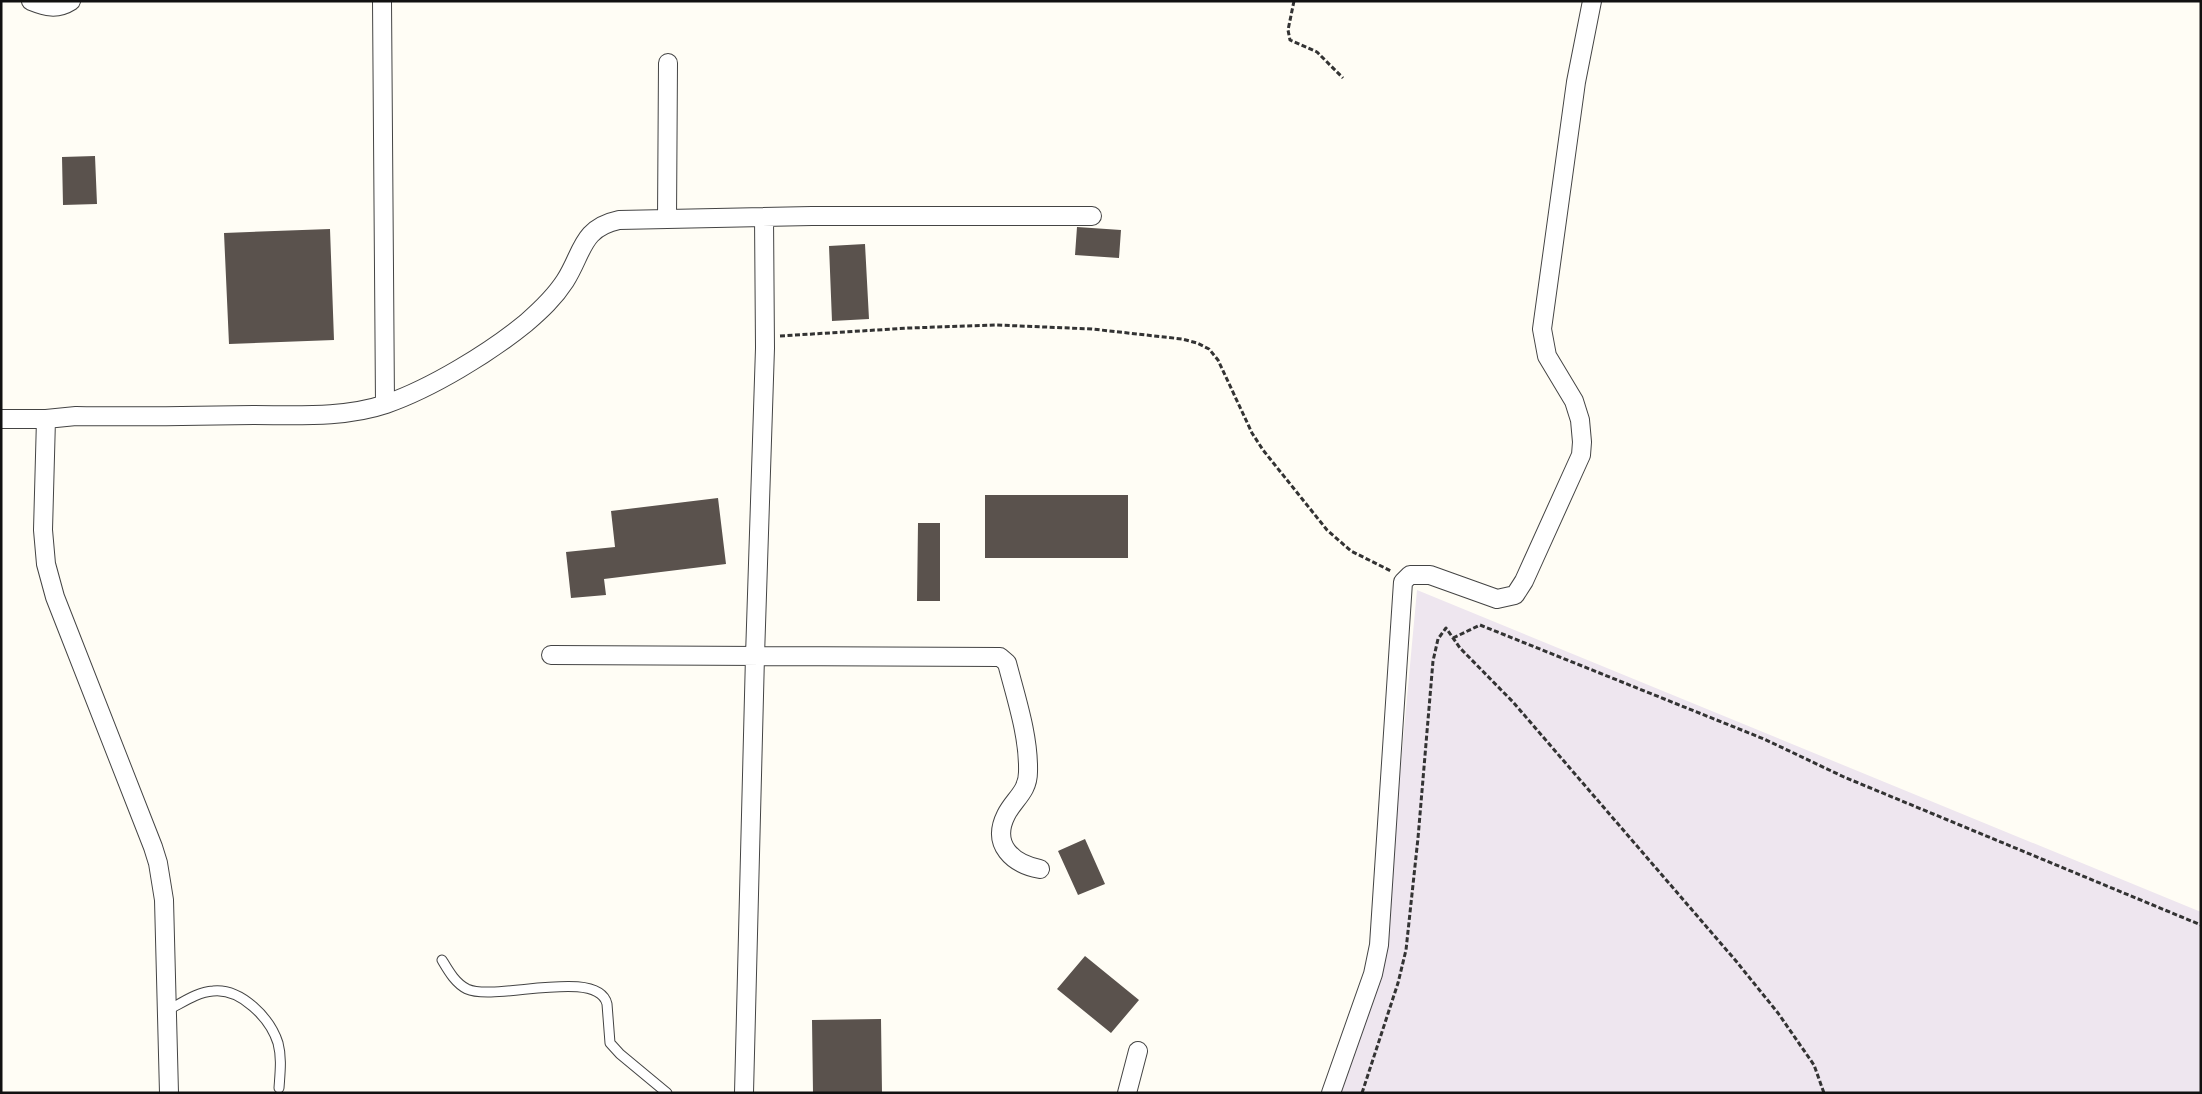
<svg xmlns="http://www.w3.org/2000/svg" width="2202" height="1094" viewBox="0 0 2202 1094" font-family="Spectral,serif">
<rect width="100%" height="100%" fill="#fffdf5"/>
<path fill="#eee6ef" d="M1417,590L2201,912V1093H1337L1383,956Z"/>
<path fill="#5a524d" d="M95,156L97,204L63,205L62,157Z
M1077,227L1121,230L1119,258L1075,255Z
M330,229L334,340L229,344L224,233Z
M865,244L869,319L832,321L829,246Z
M985,495H1128V558H985Z
M718,498L726,564L604,579L606,595L571,598L566,552L615,547L611,511Z
M918,523H940V601H917Z
M1085,839L1105,884L1078,895L1058,851Z
M1085,956L1139,1000L1111,1033L1057,989Z
M881,1019L882,1093H813L812,1020Z"/>
<g fill="none" stroke-linecap="round" stroke-linejoin="round">
<g stroke="#444" stroke-width="11">
<path id="service" d="M442,960C448,970 455,983 467,989C495,1002 598,967 607,1004L610,1043L620,1054L667,1093
M168,1010C182,1003 197,992 213,991C241,988 270,1018 278,1043C282,1058 280,1073 279,1088"/>
</g>
<g stroke="#444" stroke-width="20">
<path id="minor" d="M31,1C46,7 57,10 71,1
M382,1L385,404
M667,218L668,63
M1,419H46L76,416C136,417 195,416 254,415C297,415 345,418 386,404C432,388 489,353 526,323C541,310 554,298 565,281C583,253 581,228 619,220L812,216H1092
M46,419L43,530L46,564L55,597L153,847L158,863L164,900L169,1093
M551,655L1000,657L1007,663C1016,698 1029,736 1028,772C1028,792 1014,799 1006,815C991,845 1013,864 1040,869
M744,1093L755,656L765,348L764,217
M1127,1093L1138,1051
M1331,1093L1373,974L1379,945L1403,582L1410,575H1430L1497,599L1515,595L1524,581L1581,455L1582,442L1580,420L1574,401L1547,356L1542,329L1576,82L1592,1"/>
</g>
<path stroke="#333" stroke-width="3" stroke-dasharray="5 2.5" stroke-linecap="butt" d="M1294,1L1288,30L1290,40L1317,52L1343,78
M780,336L909,328L997,325L1092,329L1182,339L1197,343L1209,349L1218,360L1252,433L1263,450L1327,530L1351,551L1391,571
M1453,638L1480,625L1764,739L1844,777L2201,925
M1362,1093L1398,983L1406,950L1418,838L1433,661L1438,639L1446,628L1460,648L1513,702L1736,961L1778,1013L1814,1065L1824,1093"/>
<use href="#service" stroke="#fff" stroke-width="9"/>
<use href="#minor" stroke="#fff" stroke-width="18"/>
</g>
<rect width="2202" height="1094" fill="none" stroke="#111111" stroke-width="5"/>
</svg>
